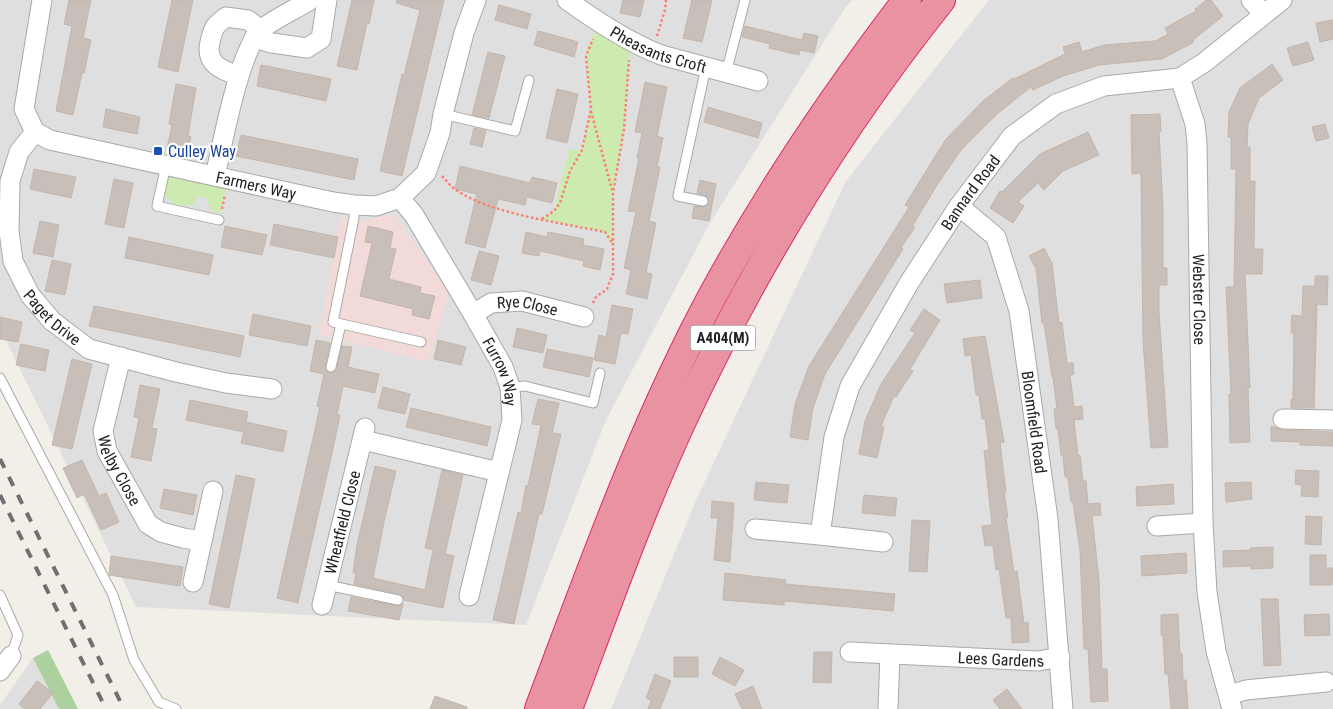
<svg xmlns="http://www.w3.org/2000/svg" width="1333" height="709" viewBox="0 0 1333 709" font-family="'Roboto Condensed',sans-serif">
<rect width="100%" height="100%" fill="#f2efe9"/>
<path fill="#e0dfdf" d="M0,0H852L845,8L710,223L606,420L526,625L136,607L0,328Z
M989,0H1333V709H611L697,498L846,181Z
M33,658L59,709H0V705Z"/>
<path fill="#f2dad9" d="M394,214L449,293L428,362L319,334L340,217L360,221Z"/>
<path fill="#cdebb0" d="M601,22L631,40L624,129L613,193V245L605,232L542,219L554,210L569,149L581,151L591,109L586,56L588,46Z
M175,173L227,185L220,214C211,211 209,208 207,198L198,196L194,204C181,209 162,203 165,186C166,180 172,176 175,173Z"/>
<path fill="#add19e" d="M48,650L78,709H59L33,658Z"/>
<path fill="#c7bfb8" stroke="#c4b6ab" d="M69,0H91L83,38L91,40L84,73H82L73,115L56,111L72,26L64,24Z
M172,0H193L178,72L158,67Z
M352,0H374L369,24L367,23L357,70L337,66Z
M397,0H444L402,176L380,171L402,74L404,75L420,10L396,3Z
M623,0H644L640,17L620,13Z
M692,0H712L702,42L683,38Z
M1206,0H1211L1223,16L1193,40L1194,42L1162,59L1099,65L1063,76L1033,90L1031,87L997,114L961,150L937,185L913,225L915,227L901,248L903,249L825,374L813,408L808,440L790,437L795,404L809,366L909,207L905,205L946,139L984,100L1013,78L1014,79L1065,54L1063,47L1079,42L1082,52L1104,45L1155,41L1168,34L1165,28L1196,11L1195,9Z
M499,5L531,14L527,29L495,20Z
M1333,20V39L1320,42L1316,23Z
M745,26L802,40L804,33L818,36L814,53L800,50L799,55L769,48L770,44L742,37Z
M538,31L578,42L574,57L534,45Z
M1308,42L1314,60L1293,66L1287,48Z
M488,52L505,56L489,118L472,115Z
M1272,64L1283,80L1259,98L1248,124L1247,147H1250V181H1255L1254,249H1263L1262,274H1245L1250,388H1248L1250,442L1230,443L1229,394H1231L1226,287H1234L1236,169H1231V137H1228L1229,112L1240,88Z
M261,65L331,79L326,101L257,86Z
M645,82L667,87L657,136L663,138L657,166L660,167L649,221L656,223L646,273L652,274L647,299L626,294L631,270L624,268L636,212L628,211L639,158H637L642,133L635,132Z
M176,84L196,88L188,136L191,137L188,152L167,148L172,125L169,124Z
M557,89L578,94L567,143L546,138Z
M708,107L762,123L758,138L704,122Z
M106,109L140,117L137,134L103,127Z
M1160,114L1161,132H1159L1163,209V268H1167V285H1159V312L1168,447L1151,448L1143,341L1141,173L1132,174L1131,115Z
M1325,124L1329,138L1316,141L1312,127Z
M474,128L486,131L482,147L470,144Z
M1088,132L1099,155L1063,171L1044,190L1038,183L1018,202L1024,206L1013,223L990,208L1000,191L1002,192L1040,154Z
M241,135L358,159L354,180L236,156Z
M460,166L530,183L532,177L557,183L552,203L527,197L525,205L498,199L485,248L465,243L477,194L455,189Z
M34,169L76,177L71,198L30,189Z
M114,179L133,183L124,228L105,224Z
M700,180L716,184L709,221L692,218L694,206L705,207L709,203L707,196L697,193Z
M40,221L59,225L53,257L33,253Z
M274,224L338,237L334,258L270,245Z
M225,226L267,235L262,255L221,247Z
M368,226L393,232L390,248L396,249L389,279L421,287L420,293L435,296L429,319L412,315L413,309L360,296L372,243L365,242Z
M526,232L547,237L548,232L584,239L583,245L604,249L600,270L583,266L584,261L540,251L539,256L522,253Z
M129,237L213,255L209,275L125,258Z
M1044,248L1052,263L1059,323L1062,322L1067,363H1073L1074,374L1070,375L1074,407L1082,406L1083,419L1074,420L1078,456L1080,455L1083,481H1086L1088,504L1100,503L1101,515L1092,516L1099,579L1102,669H1107L1108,701L1091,702L1088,649H1084L1080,551L1073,502H1071L1068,477H1065L1063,455H1061L1058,429H1056L1054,409H1057L1053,377H1052L1044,323H1042L1036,268L1029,256Z
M479,251L499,256L491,285L471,280Z
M52,260L71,264L65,295L45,291Z
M1315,276H1328L1327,305L1317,304L1314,408H1291V399H1293L1294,333H1291L1292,315L1302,316L1303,286H1315Z
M980,280L982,298L947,303L944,284Z
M612,305L633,309L628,334L621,333L615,364L594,360L599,335L606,337Z
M94,306L244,336L240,357L89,326Z
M924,309L940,320L910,369L913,371L896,397L894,396L881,426L884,427L877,458L859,454L865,421L881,384L915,333L910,330Z
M253,314L311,326L307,346L249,335Z
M0,317L22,322L18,342L0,339Z
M517,328L547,335L543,353L513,347Z
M985,336L1004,442L1000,443L1006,492H1004L1008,517L1006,518L1014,572L1017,571L1024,623L1028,622L1029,642L1012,643L1011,618H1006L999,569L996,570L993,545L985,546L982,526L992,525L984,451L989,450L985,419H982L979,395H976L971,355L965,356L963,339Z
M316,340L330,343L325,366L327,372L332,373L336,371L342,346L352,347L348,367L379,374L375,393L343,386L337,414L340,415L334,444L298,603L277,598L320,407L317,406L324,374L310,371Z
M438,340L466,347L461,365L434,359Z
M21,344L49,350L45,371L16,365Z
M547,349L593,358L589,377L543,367Z
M72,359L92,364L72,449L52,445Z
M140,385L160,389L152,428L157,429L151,461L131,457L139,418L134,417Z
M383,387L410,394L405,414L378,408Z
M538,399L559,403L552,433L561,434L542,514H539L514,624L493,620L518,512L521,513L526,485L528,486L541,425L532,424Z
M190,400L248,412L246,422L287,431L283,452L241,443L244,432L186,420Z
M411,408L491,427L487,446L406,427Z
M1271,426L1283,430L1333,432V446L1300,445V442L1271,441Z
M82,460L99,496L106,493L119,522L101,530L84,494L77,498L63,468Z
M375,466L396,471L384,522L373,578L425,590L433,550L425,548L442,470L463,475L445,554L454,556L443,608L404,600L402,596L399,594L354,584L356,573H353L357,545Z
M1296,470L1319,471L1318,497L1301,496L1302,485L1295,484Z
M236,475L255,479L229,608L209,604Z
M756,482L789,485L787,503L754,500Z
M1251,482L1252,499L1226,502L1225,483Z
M1173,484L1174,504L1137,506L1136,487Z
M164,489L197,495L193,515L160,508Z
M864,495L897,498L895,516L862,513Z
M712,501L734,503L730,562L714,560L718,518H711Z
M1306,516L1322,517L1321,545L1305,544Z
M912,520L930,521L927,572L909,571Z
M1273,547V568L1251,569V566L1223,567V551L1251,550L1250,548Z
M1186,553L1187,573L1142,576L1141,556Z
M1310,555H1326V568H1333L1332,585H1310Z
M111,556L183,567L180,586L109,575Z
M725,573L786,580L785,584L895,594L893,611L784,601V605L723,600Z
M351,597L397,606L403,604L399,620L348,611Z
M1261,599H1278L1281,665L1264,666Z
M1178,614L1180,654L1182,653L1183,680H1186L1188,709H1171L1168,674H1165L1163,635H1161V615Z
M1329,614L1330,635L1305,636L1304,615Z
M814,652H832L831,683L813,682Z
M674,657H698V677H674Z
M720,657L744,670L735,686L712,674Z
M655,674L671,681L660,709H648L651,700L646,698Z
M37,681L53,693L40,709H25L19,704Z
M753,686L762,709H742L735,694Z
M1007,689L1022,709H1000L993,700Z
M435,696L467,707V709H430Z"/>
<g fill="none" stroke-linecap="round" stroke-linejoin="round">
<g stroke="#a9a9a9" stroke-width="11">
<path id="lane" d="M726,73L745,0
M443,114L515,131L529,80
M166,165L157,206L219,220
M703,201L678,196L706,67
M354,205V218L333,322L421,342
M331,367L341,324
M0,378L113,595L134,660L159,702L176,709
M510,387L525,386L593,403L600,373
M327,585L398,600
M0,595L18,635L11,656"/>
</g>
<g stroke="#a9a9a9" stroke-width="21">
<g id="street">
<path id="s1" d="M42,0L24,109L35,132L50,140L333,202L354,205L376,206L400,198L426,173L440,133L443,114L464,33L476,0"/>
<path id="s2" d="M567,0C596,21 628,42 661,55L758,81"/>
<path d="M1251,0L1264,14"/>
<path d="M254,38L272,43L307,48L321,39L327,0"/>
<path d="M239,76C221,70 205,64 210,42C214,27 213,27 226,17L248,20L261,30"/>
<path id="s3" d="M1180,78L1195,124L1197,143L1203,523L1207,592L1216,651L1232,709"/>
<path id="s4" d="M35,132L19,152L10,181L9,231L13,261L30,295L52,321L89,349L176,372L226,383L272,389"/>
<path d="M215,176C222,146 240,48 261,30C273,19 295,10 310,0"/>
<path id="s5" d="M400,198L414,215L473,314L503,367L510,387L512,420L469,596"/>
<path id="s6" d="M959,206L996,237L1019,311L1048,519L1063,709"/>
<path id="s7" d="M473,314L491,303L522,301L584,317"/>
<path id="s8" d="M121,357L103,431L107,451L148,524L161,532L183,538L202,541"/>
<path d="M1283,419L1333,420"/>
<path d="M363,440L499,472"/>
<path d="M1157,526L1203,523"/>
<path d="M755,529L820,535"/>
<path id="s9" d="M883,542L820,535L834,437L850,386L909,283L959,206L1012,136L1056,104L1104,86L1180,78L1205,62L1282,0"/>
<path d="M193,582L213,491"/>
<path id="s10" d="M322,605L365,428"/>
<path id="s11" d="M850,652L1039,661L1060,657"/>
<path d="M0,671L11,656"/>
<path d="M1229,695L1246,690L1326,682"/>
<path d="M888,709L890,654"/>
</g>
</g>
<g stroke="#dc2a67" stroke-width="30">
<path id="highway" d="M539,709C592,568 642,426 714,293C770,190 836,93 907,0
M568,709C604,613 638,516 681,423C751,272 837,130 941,0"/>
</g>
<path stroke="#fa8072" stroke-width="2.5" stroke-dasharray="2.5 2.5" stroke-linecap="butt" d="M657,36L665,10L666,0
M591,111L612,190
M442,176C447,181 451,187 456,190C491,214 562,223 605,232L613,244
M222,209L225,195
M542,219L554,211L560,203L570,171L582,150L591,109L586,56L593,39
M593,303L596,297L607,289L613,274V193L624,129L629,60"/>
<use href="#lane" stroke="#fff" stroke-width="9"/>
<use href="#street" stroke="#fff" stroke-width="19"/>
<use href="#highway" stroke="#e892a2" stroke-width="28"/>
<path stroke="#707070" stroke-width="4" stroke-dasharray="10 10" stroke-linecap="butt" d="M0,459L124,709
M0,495L106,709"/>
</g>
<rect fill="#1a4fb4" stroke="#fff" stroke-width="2" x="153" y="146" width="10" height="10" rx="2.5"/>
<g text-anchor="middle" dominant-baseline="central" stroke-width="4.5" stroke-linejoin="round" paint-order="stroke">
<rect fill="#fff" stroke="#646464" stroke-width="1" x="690.5" y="325.5" width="65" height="25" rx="4"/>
<g font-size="15" font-weight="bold" fill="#222">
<text x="723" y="338">A404(M)</text>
</g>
<g font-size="16" fill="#222" stroke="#fff">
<text stroke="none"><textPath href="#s2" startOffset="105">Pheasants Croft</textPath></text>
<text stroke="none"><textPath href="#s1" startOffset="364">Farmers Way</textPath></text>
<text stroke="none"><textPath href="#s9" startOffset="444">Bannard Road</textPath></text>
<text stroke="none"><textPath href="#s3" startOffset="224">Webster Close</textPath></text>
<text stroke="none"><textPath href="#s7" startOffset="58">Rye Close</textPath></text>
<text stroke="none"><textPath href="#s4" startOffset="206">Paget Drive</textPath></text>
<text stroke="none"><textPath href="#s5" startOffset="202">Furrow Way</textPath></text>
<text stroke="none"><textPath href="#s6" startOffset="238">Bloomfield Road</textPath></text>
<text stroke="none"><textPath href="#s8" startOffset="119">Welby Close</textPath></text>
<text stroke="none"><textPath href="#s10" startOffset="85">Wheatfield Close</textPath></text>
<text stroke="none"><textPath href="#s11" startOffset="151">Lees Gardens</textPath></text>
</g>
<g font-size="16" fill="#164399" stroke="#fff" text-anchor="start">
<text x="168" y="151">Culley Way</text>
</g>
</g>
</svg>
